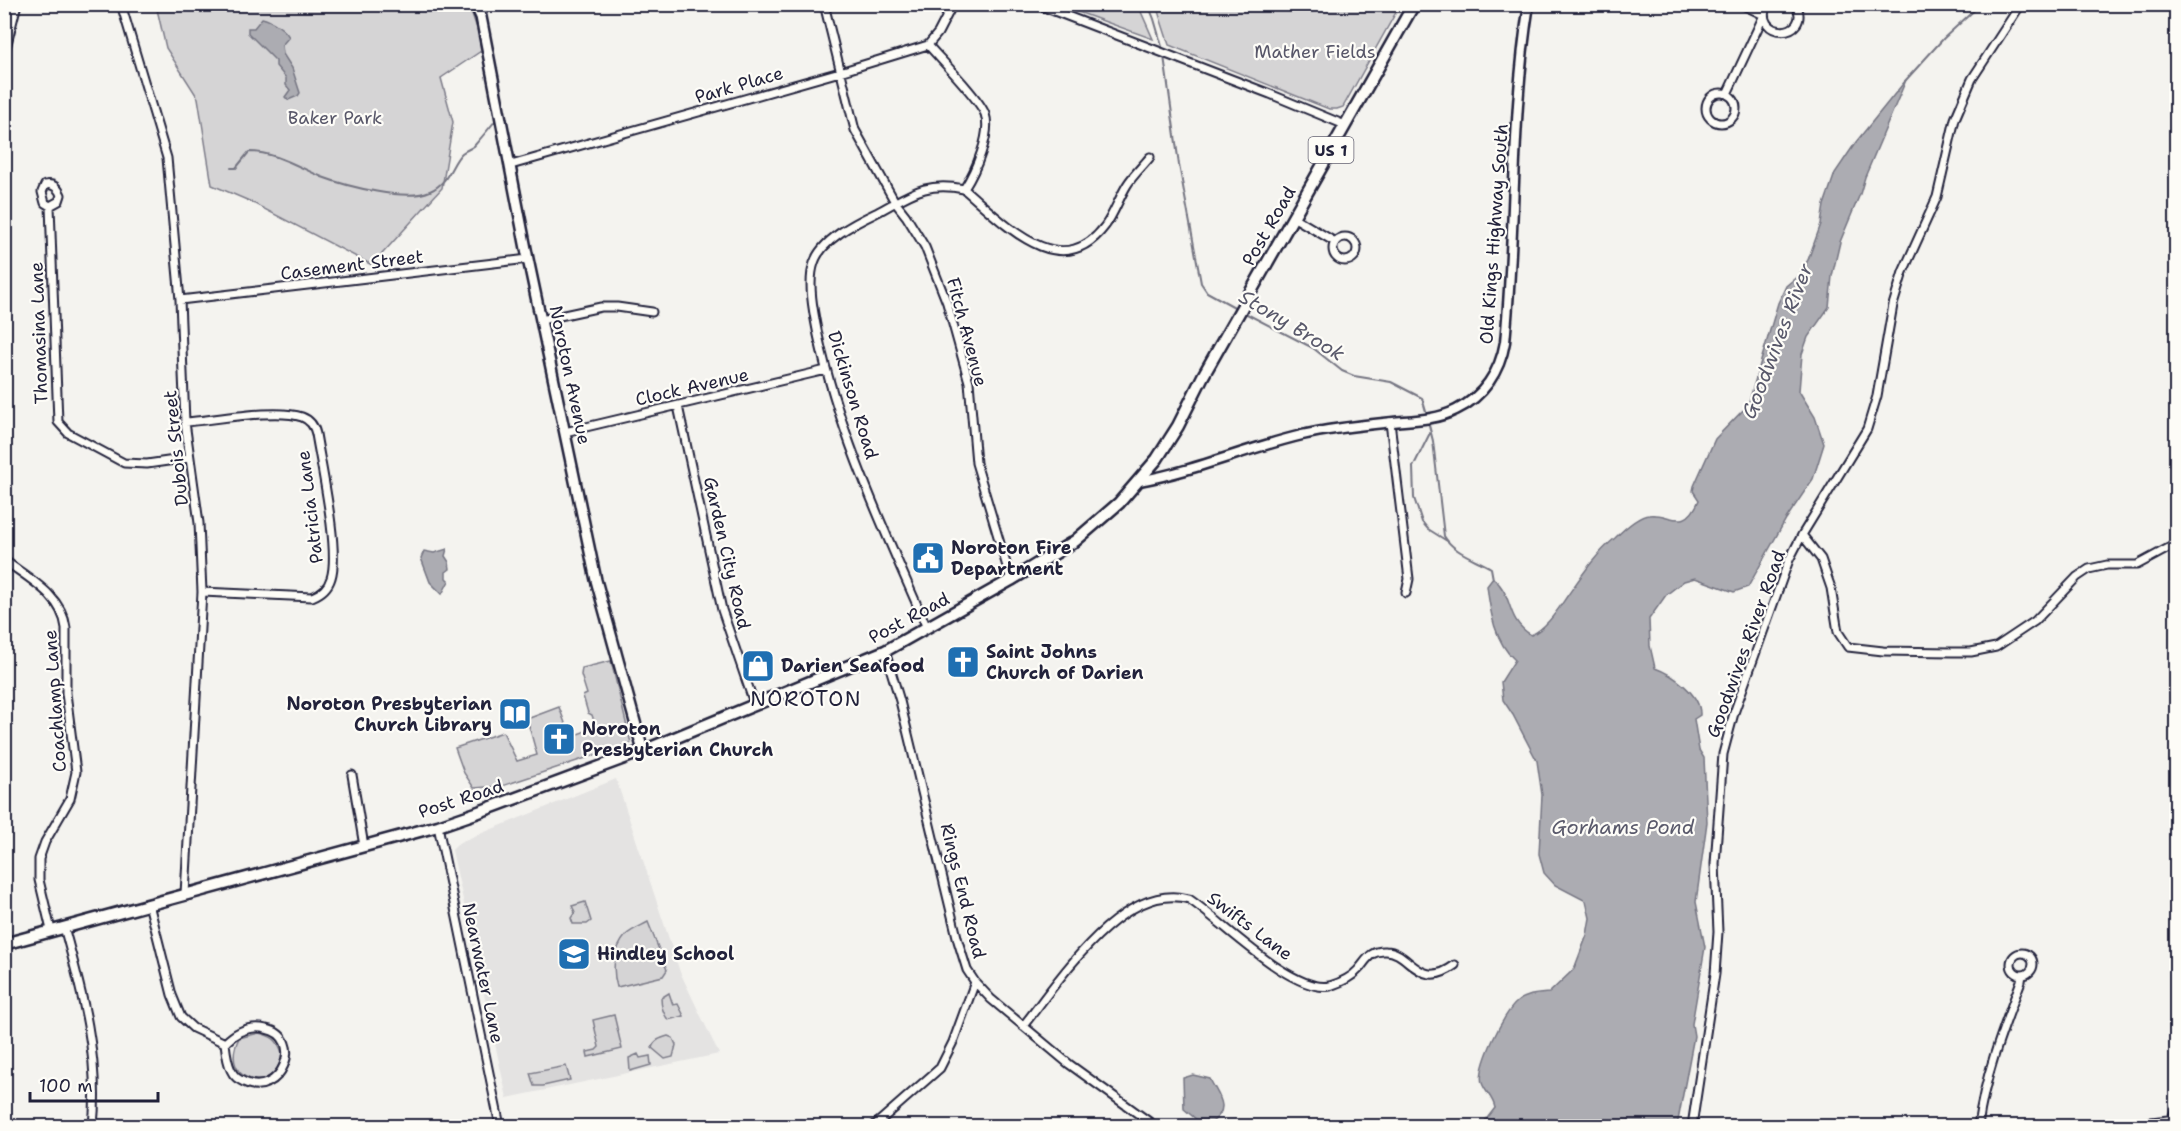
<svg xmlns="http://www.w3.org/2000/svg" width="2181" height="1131" viewBox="0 0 2181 1131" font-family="'Shantell Sans',sans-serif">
<rect width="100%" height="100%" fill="#f4f3ef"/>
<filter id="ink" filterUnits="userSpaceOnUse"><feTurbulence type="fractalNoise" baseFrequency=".0167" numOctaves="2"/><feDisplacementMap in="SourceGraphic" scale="12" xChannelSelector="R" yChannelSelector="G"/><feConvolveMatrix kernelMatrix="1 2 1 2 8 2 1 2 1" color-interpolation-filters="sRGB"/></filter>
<g filter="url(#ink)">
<path fill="#e4e3e2" d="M616,779L680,972L719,1054L507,1098L452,850L460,842Z"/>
<path fill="#d5d4d5" stroke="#7c7b88" stroke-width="1.5" d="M156,5H469L484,49L441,78L453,122L442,188L372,265L247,200L212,185L198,98L166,48Z
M1059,5H1138L1153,39Z
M1156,5V4L1400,5L1343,107L1337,109H1329L1169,45Z
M611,661L631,743L502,786L474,788L464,773L455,748L503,732L517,761L537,755L527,719L559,707L568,731L575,735L592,729L594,721L592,715L588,713L583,696L587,694L581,675L582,668Z
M585,902L591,921L587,924H573L571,918L575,912L572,906Z
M648,922L667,970L663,976L617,987C612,970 613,950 626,935C631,930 641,926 648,922Z
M669,993L673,1005L678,1004L684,1016L668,1020C663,1013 661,1007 661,998Z
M614,1015L622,1049L588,1057L587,1052L596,1050L599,1047L593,1020Z
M259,1033C272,1036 278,1040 282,1053C277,1098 217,1082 239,1038Z
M668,1036L673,1038L676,1045L673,1057L665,1059L652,1048C654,1040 661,1038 668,1036Z
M638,1054L640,1058L650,1056L651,1065L630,1071L629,1058Z
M566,1066L570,1080L543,1086H534L530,1073Z"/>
<path fill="#acacb2" stroke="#757582" stroke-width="1.5" d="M262,18C271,20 285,29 289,37L282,45L283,54L292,68L300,93L298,96L288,100L285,97L290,90L286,85V78L276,66V61L248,33V28H254Z
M1906,80L1865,177L1860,194L1840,242L1832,276L1829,307L1808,337L1802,354L1799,391L1815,417L1824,444L1813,479L1786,519L1748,587L1734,592L1695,578L1684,581L1666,595L1649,619L1650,646L1655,668C1672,674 1701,694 1700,715L1694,719L1699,750L1704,758L1707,822L1696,902L1705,947L1692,1024L1694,1036L1677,1126H1481L1495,1108C1493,1097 1485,1092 1482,1083C1477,1067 1504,1012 1517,1002C1527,994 1537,994 1549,993L1574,969L1587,935L1590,918L1586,901L1555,885L1544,873L1539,854L1542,795L1537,761L1513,715L1503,700L1501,682L1515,660C1495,643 1490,611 1487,586L1493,578C1515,596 1504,618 1531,635C1547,628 1558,609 1568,595C1582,575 1596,554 1615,538C1623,530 1638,516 1649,515C1670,512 1685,534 1699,500L1693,491L1694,486L1715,439L1748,405L1778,303L1786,286L1799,275L1808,260L1821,224L1824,205L1835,173L1856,142Z
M447,549L445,556L449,562L450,569L446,572V578L449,581L442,594L430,582L421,558L424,551L434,553Z
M1193,1075L1210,1079C1218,1096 1232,1108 1211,1123L1197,1120L1184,1109L1183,1078Z"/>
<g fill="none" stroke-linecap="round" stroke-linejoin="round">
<path stroke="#757582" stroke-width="2" d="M1148,4L1154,19L1163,50
M1164,56L1179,165L1201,283L1207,292L1238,309
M1905,81L1944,38L1981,4
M231,168H236L249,152C276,152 298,167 322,177C346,186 407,202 430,191C450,182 451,163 462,153C466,150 470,149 474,146C481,138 488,130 495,121
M1243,312L1313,348L1342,371L1354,376L1391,382L1422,398L1427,415
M1428,421L1433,441L1444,536C1454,553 1474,558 1491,568L1493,579
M1430,433L1413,467L1414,498L1422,522L1428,529L1447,541"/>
<g stroke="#22223b" stroke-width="11">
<path id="minor" d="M121,4L167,158L180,300L185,422L199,523L202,592L185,894
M824,4L855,130L895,202L906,216L925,247L947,303L969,382L976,463L1011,580
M1036,4L1270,94L1345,125
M1767,4C1751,39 1813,40 1796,4
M928,45C941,60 979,98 985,114C992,134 975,172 964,189C1003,222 1060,286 1105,226C1114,214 1119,198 1127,185C1133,175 1143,166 1150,157
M4,56L17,4
M1706 108a15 15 0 1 1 30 0a15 15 0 1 1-30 0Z
M1727,94L1764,15L1741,4
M511,165L840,72L928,45L938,33L953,4
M50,206L59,201L61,195C58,188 53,183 45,185L42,192L45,203L50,206L58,422L68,433L124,463L147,464L189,458
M1293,217L1335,242
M1333 249a12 12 0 1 1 24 0a12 12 0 1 1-24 0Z
M180,300L528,259
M541,320L601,307H617L652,312
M678,406L722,610L755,706
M185,422C214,420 277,408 302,417C310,420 314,425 316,434C321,465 340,551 331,578C328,588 322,593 312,597L202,592
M1390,422L1409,579L1406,593
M565,432L826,370
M1802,535L1821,559L1831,588L1838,632L1848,647L1883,651L1952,652H1971L1996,647L2035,621L2077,577L2089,569L2107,565H2137L2176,544
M4,560C29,579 62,595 66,628V693L76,772L70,799L45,842L39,859V880L51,930
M927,628C886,533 840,438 818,335C814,315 807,283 814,263C821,240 855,223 876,213C910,195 924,181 964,189
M885,651L900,701L958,941L967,970L975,982L991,999L1069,1064L1155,1126
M352,775L364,846
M438,826L500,1126
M149,904L172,995L181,1017L193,1028L225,1043C226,1052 227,1062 231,1070C234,1077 238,1079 244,1082C280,1100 307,1037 266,1029C250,1025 236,1032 225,1043
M64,927C82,992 100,1058 93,1126
M2011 964a11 11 0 1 1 22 0a11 11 0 1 1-22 0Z
M1023,1026C1059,981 1123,880 1189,899C1221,920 1292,994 1330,986C1339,983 1351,978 1358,970C1367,960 1370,950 1386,951C1410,951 1419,992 1455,965
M874,1126L940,1068L953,1042L975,982
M1692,1126L1715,974L1718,932L1715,864L1723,754L1734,713L1789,560L1802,535L1867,429L1877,396L1893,305L1903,272L1937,197L1955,119L1972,79L2021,4
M1978,1126C1985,1075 2003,1029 2021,981L2022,975
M2125,1126L2127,1125L2176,1119
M2173,1126L2172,1119L2176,1108"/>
</g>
<g stroke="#22223b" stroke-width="13">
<path id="tertiary" d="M1139,481C1195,471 1247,448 1302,435C1332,428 1363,425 1393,422C1414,420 1436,420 1456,410C1483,397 1500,372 1505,342C1516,230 1511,116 1529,4"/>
</g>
<g stroke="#22223b" stroke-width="14">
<path id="secondary" d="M475,4L481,17L528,259L596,580L643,751"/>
</g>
<g stroke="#22223b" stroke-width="15">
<path id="primary" d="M4,944L438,826L476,813L643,751L885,651L1011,580L1075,541L1119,503L1157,459L1178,426L1203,376L1414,4"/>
</g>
<use href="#minor" stroke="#fdfcf7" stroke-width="7"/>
<use href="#tertiary" stroke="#fdfcf7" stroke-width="8"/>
<use href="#secondary" stroke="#fdfcf7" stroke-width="9"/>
<use href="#primary" stroke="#fdfcf7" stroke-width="10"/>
</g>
</g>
<defs>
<g id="civic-square" transform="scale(1.725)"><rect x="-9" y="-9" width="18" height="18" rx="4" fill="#1f6fb2" stroke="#fdfcf7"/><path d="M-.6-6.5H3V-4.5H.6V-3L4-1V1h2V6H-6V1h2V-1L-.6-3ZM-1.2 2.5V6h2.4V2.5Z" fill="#fff"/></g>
<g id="church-square" transform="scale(1.725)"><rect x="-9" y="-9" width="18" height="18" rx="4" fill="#1f6fb2" stroke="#fdfcf7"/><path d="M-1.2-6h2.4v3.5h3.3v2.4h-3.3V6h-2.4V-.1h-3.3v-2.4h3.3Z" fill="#fff"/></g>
<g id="shop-square" transform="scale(1.725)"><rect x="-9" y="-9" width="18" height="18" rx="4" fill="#1f6fb2" stroke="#fdfcf7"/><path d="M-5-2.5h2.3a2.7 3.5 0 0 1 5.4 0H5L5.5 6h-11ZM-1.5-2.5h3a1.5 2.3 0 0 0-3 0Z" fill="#fff"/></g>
<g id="library-square" transform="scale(1.725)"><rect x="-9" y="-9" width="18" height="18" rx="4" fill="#1f6fb2" stroke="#fdfcf7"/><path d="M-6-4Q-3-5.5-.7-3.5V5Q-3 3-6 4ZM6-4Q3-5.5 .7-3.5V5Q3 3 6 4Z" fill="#fff"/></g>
<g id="school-square" transform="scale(1.725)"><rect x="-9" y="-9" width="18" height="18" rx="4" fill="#1f6fb2" stroke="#fdfcf7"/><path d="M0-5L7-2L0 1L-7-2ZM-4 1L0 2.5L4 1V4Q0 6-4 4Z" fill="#fff"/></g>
</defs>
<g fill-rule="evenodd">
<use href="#civic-square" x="928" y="558"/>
<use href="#church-square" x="963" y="662"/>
<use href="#shop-square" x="758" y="666"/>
<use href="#library-square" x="515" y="714"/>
<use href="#church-square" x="559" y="739"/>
<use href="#school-square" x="574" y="954"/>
</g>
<g text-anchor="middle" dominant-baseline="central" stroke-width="4.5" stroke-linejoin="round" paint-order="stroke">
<rect fill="#fdfcf7" stroke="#646373" stroke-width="1.5" x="1308.5" y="137" width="45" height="26" rx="4.5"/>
<g font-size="16" font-weight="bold" fill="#22223b">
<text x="1331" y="150">US 1</text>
</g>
<g font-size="18" fill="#585769" stroke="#fdfcf7">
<text x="1315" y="52">Mather Fields</text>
<text x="335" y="118">Baker Park</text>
</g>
<g font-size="18" fill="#22223b" stroke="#fdfcf7">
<text transform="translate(739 85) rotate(-16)">Park Place</text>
<text transform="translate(1269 226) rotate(-60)">Post Road</text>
<text transform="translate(1494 234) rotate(-86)">Old Kings Highway South</text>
<text transform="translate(352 265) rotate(-7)">Casement Street</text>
<text transform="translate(967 332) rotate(75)">Fitch Avenue</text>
<text transform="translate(39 333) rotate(-92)">Thomasina Lane</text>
<text transform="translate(570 375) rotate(78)">Noroton Avenue</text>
<text transform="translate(692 387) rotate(-13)">Clock Avenue</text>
<text transform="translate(853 395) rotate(73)">Dickinson Road</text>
<text transform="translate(176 448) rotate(-96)">Dubois Street</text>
<text transform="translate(310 507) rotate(-97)">Patricia Lane</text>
<text transform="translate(727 553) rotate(77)">Garden City Road</text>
<text transform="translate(909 618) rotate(-28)">Post Road</text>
<text transform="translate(1746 644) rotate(-70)">Goodwives River Road</text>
<text transform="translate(55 701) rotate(-94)">Coachlamp Lane</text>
<text transform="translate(461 799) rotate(-18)">Post Road</text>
<text transform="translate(963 891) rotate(76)">Rings End Road</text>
<text transform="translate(1250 926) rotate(37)">Swifts Lane</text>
<text transform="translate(483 973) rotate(78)">Nearwater Lane</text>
</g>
<g font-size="18" font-weight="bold" fill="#22223b" stroke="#fdfcf7" text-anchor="start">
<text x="951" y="548">Noroton Fire<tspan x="951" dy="21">Department</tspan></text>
<text x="986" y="652">Saint Johns<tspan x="986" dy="21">Church of Darien</tspan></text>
<text x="781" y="666">Darien Seafood</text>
<text x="492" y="704" text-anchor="end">Noroton Presbyterian<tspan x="492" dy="21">Church Library</tspan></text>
<text x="582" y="729">Noroton<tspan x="582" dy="21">Presbyterian Church</tspan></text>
<text x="597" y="954">Hindley School</text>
</g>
<g font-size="20" font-style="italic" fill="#59596b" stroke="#fdfcf7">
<text transform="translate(1292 325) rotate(31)">Stony Brook</text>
<text transform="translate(1777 341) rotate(-69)">Goodwives River</text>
<text x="1623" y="827">Gorhams Pond</text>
</g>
<g font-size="21" letter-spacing="1.5" fill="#22223b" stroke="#fdfcf7">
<text x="806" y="699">NOROTON</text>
</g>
</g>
<rect width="2181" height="1131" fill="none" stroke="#fdfcf7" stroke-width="24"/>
<rect x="12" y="12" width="2157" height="1107" fill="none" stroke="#22223b" stroke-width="2" filter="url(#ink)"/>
<path d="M30 1092v9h128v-9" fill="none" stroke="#22223b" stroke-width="3"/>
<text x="39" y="1092" font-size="18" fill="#22223b" stroke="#fdfcf7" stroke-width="4.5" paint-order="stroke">100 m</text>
</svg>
